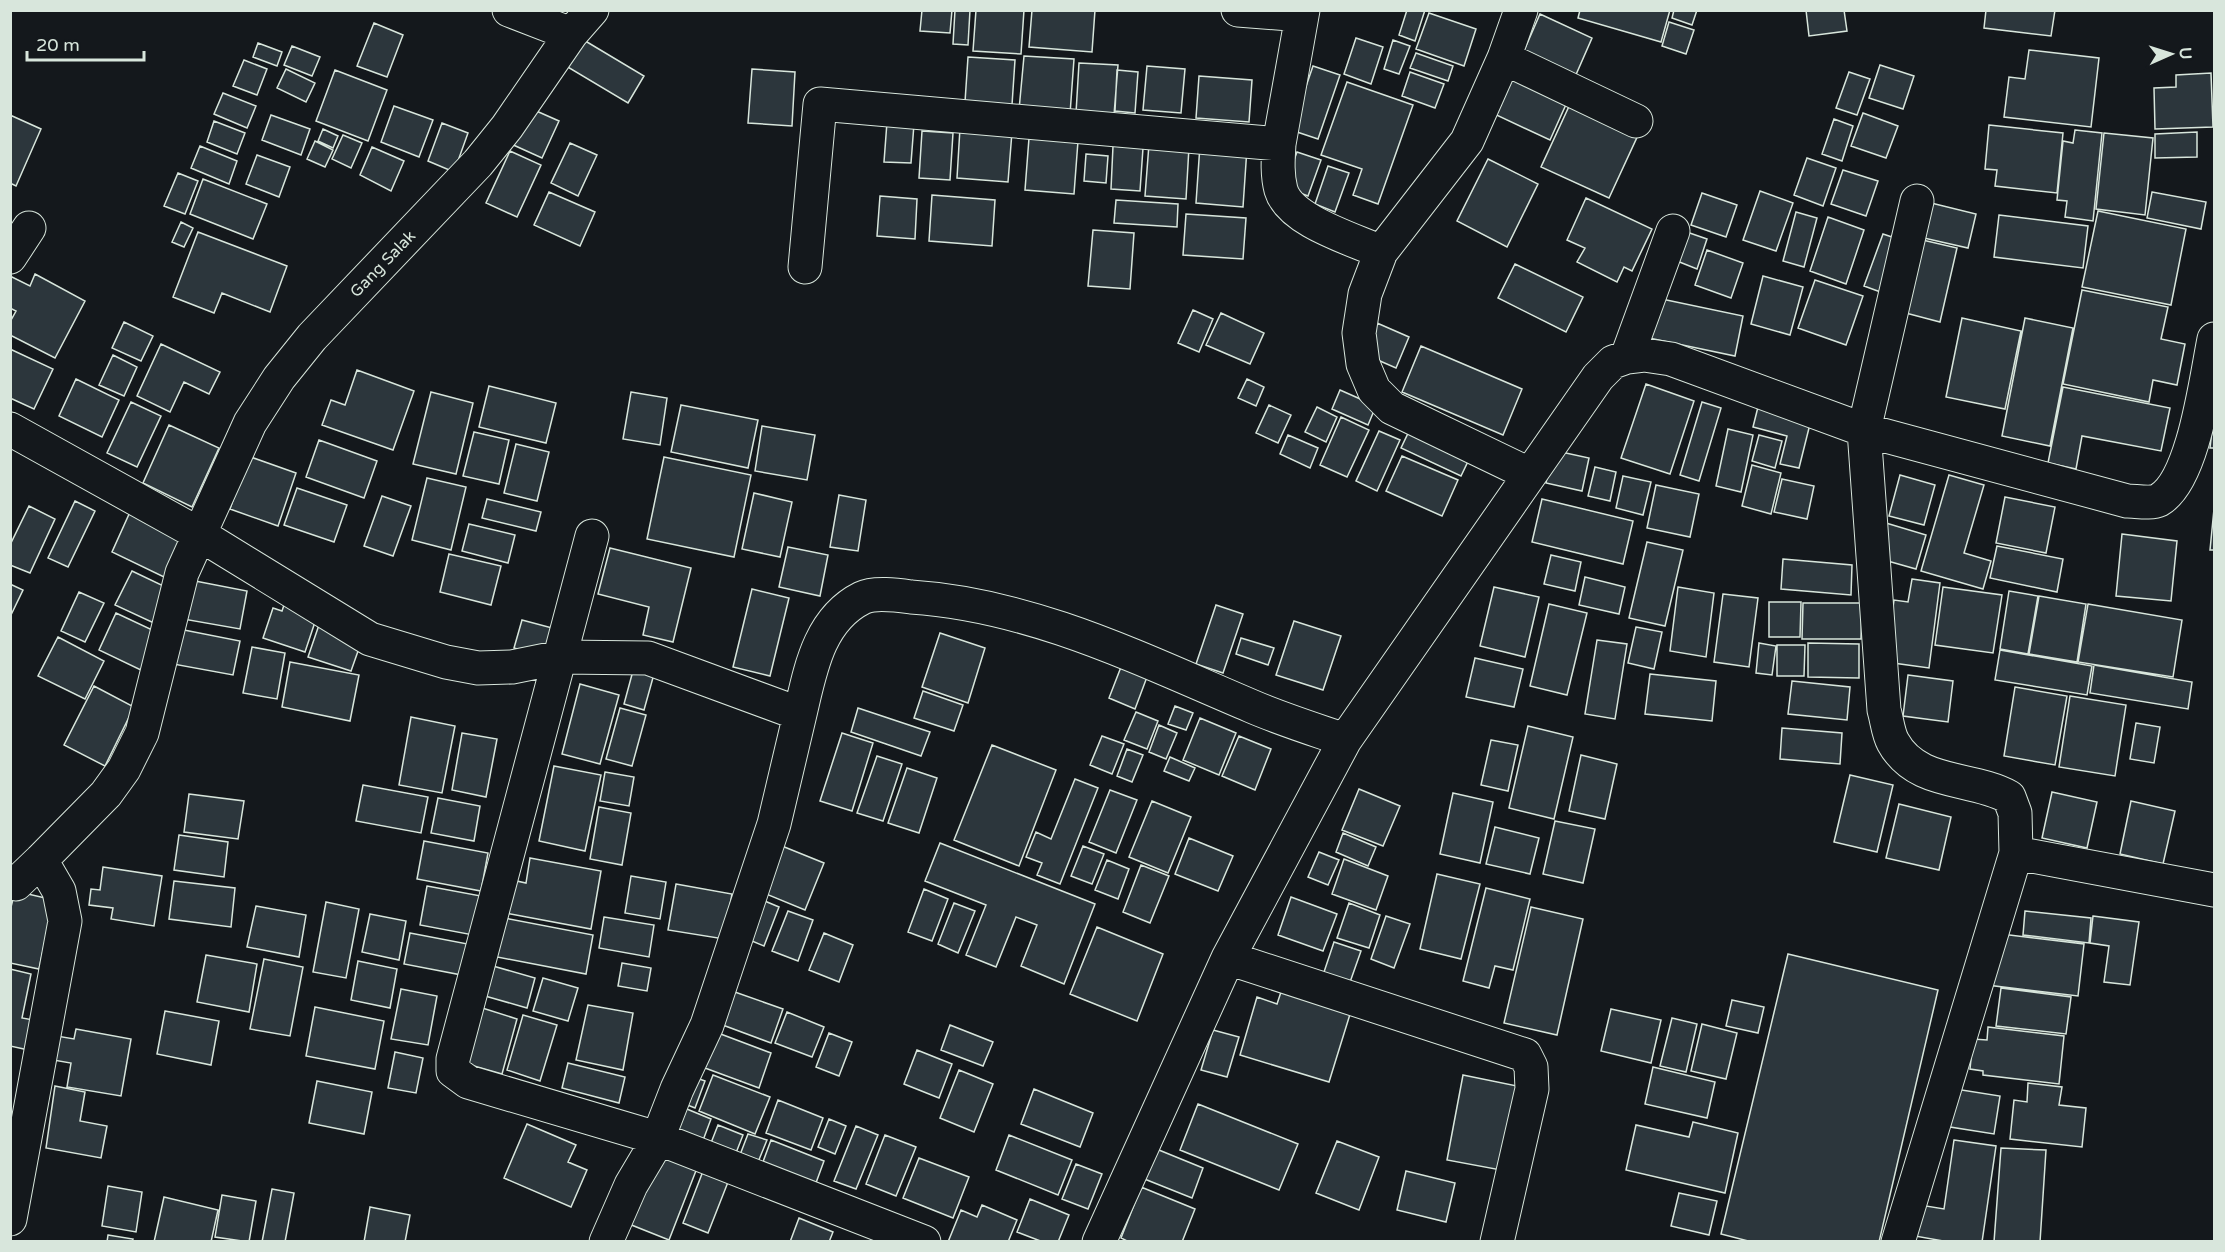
<svg xmlns="http://www.w3.org/2000/svg" width="2225" height="1252" viewBox="0 0 2225 1252" font-family="'Varela Round',sans-serif">
<rect width="100%" height="100%" fill="#14181c"/>
<path fill="#2c363c" stroke="#d8e6dc" stroke-width="1.5" d="M922,10H952L950,33L920,31Z
M955,10H970L968,45L953,44Z
M976,10H1024L1021,54L973,51Z
M1032,10H1095L1092,52L1029,47Z
M1407,10H1425L1415,41L1399,35Z
M1580,10H1670L1661,42L1578,18Z
M1674,10H1697L1692,25L1672,18Z
M1806,10H1844L1847,31L1809,36Z
M1986,10H2055L2051,36L1984,28Z
M1429,13L1476,29L1464,66L1416,49Z
M1540,14L1592,38L1571,86L1519,62Z
M1669,22L1694,30L1686,54L1662,46Z
M374,23L403,35L387,77L357,66Z
M1356,38L1383,47L1371,84L1344,74Z
M582,39L644,76L628,103L566,66Z
M1393,40L1410,46L1399,74L1384,69Z
M258,43L282,52L277,66L253,57Z
M292,46L320,57L312,76L284,65Z
M2029,50L2099,58L2091,127L2004,117L2009,77L2025,79Z
M1416,53L1453,66L1448,81L1410,68Z
M1024,56L1074,59L1070,114L1019,110Z
M968,57L1015,60L1012,105L965,102Z
M244,60L267,69L257,95L233,86Z
M1079,63L1118,65L1114,115L1076,113Z
M1880,65L1914,76L1903,109L1869,98Z
M1147,66L1185,69L1181,113L1143,110Z
M1313,66L1340,75L1318,139L1291,130Z
M286,69L315,83L306,102L277,88Z
M752,69L795,72L792,126L748,123Z
M335,70L387,90L368,141L316,121Z
M1117,70L1138,72L1135,113L1115,111Z
M1410,72L1444,84L1435,108L1402,96Z
M1509,72L1568,100L1550,140L1490,112Z
M1849,72L1870,79L1857,115L1836,108Z
M2211,73L2213,127L2155,129L2154,88L2176,87V75Z
M1199,76L1252,80L1249,122L1196,118Z
M1347,82L1413,105L1378,204L1353,195L1362,169L1321,155Z
M223,93L256,106L247,128L214,114Z
M1571,102L1639,133L1609,198L1541,167Z
M394,106L433,120L419,157L381,142Z
M525,106L559,121L542,158L509,143Z
M1863,113L1898,126L1886,158L1851,146Z
M10,115L41,129L16,186L10,183Z
M271,115L310,129L301,155L262,140Z
M1834,119L1853,126L1842,161L1822,154Z
M214,121L245,133L237,154L207,142Z
M887,122L914,124L911,163L884,162Z
M442,123L468,133L454,172L428,161Z
M1989,125L2063,133L2057,193L1995,186L1997,170L1985,169Z
M960,128L1012,132L1008,182L957,178Z
M323,129L338,136L333,148L318,141Z
M2075,130L2102,133L2093,221L2065,217L2067,201L2057,200L2063,141L2073,143Z
M922,131L953,133L950,180L919,178Z
M2197,132V157L2155,158V134Z
M2104,133L2153,138L2145,215L2096,209Z
M343,135L362,143L351,168L332,159Z
M1029,138L1078,141L1074,194L1025,190Z
M315,141L333,150L325,167L307,159Z
M570,143L597,155L578,196L551,183Z
M1149,144L1189,147L1186,199L1145,196Z
M1200,145L1247,148L1243,207L1196,203Z
M200,146L237,161L229,184L191,168Z
M1113,146L1143,148L1140,191L1111,189Z
M372,147L404,161L391,191L360,175Z
M510,151L541,165L517,217L486,203Z
M1297,152L1321,160L1308,196L1284,187Z
M1086,154L1108,156L1106,183L1084,181Z
M257,155L290,167L279,197L246,184Z
M1807,158L1836,168L1823,206L1794,195Z
M1488,159L1538,184L1507,247L1457,221Z
M1328,166L1349,173L1335,212L1315,204Z
M1843,170L1878,181L1866,216L1831,204Z
M178,173L198,181L185,214L164,206Z
M203,179L267,204L253,239L190,214Z
M1760,191L1793,203L1776,251L1743,240Z
M549,192L595,212L580,246L534,225Z
M2152,192L2206,202L2201,229L2147,218Z
M1702,193L1737,205L1726,237L1691,225Z
M932,195L995,200L992,246L929,241Z
M880,196L917,199L915,239L877,236Z
M1586,198L1652,229L1632,271L1624,267L1617,282L1577,262L1585,248L1567,240Z
M1116,200L1178,204L1177,227L1114,223Z
M1923,201L1976,214L1968,248L1915,236Z
M2098,211L2186,229L2171,305L2082,287Z
M1796,212L1817,218L1804,267L1783,261Z
M1186,214L1246,218L1243,259L1183,255Z
M1999,215L2088,226L2083,268L1994,257Z
M1828,217L1864,230L1846,284L1810,271Z
M181,222L193,228L184,247L172,242Z
M1093,230L1134,233L1130,289L1088,286Z
M1681,230L1707,239L1697,269L1672,259Z
M198,232L287,266L270,312L222,293L214,313L173,297Z
M1883,234L1904,241L1886,294L1864,286Z
M1914,238L1957,248L1940,322L1898,311Z
M1707,250L1743,263L1731,298L1695,285Z
M1515,264L1583,297L1566,332L1498,298Z
M35,274L85,301L55,358L10,335V322L16,311L10,308V276L30,286Z
M1763,276L1803,287L1790,335L1751,324Z
M1815,280L1863,296L1846,345L1798,328Z
M2082,290L2168,307L2161,339L2185,344L2177,385L2153,380L2149,402L2063,384Z
M1657,298L1743,316L1735,356L1649,338Z
M1193,310L1213,319L1199,352L1178,343Z
M1221,313L1264,333L1250,364L1206,345Z
M1962,318L2021,331L2005,409L1946,397Z
M2025,318L2073,328L2050,446L2002,436Z
M124,322L153,336L141,361L112,348Z
M1377,323L1409,337L1396,368L1364,354Z
M161,344L220,372L209,394L184,382L170,412L137,396Z
M1421,346L1522,389L1503,435L1402,392Z
M10,349L53,369L34,409L10,398Z
M113,355L137,367L124,396L99,385Z
M357,370L414,391L393,450L322,425L331,400L345,405Z
M76,379L119,400L102,437L59,416Z
M1247,379L1264,387L1256,406L1238,398Z
M1646,384L1694,401L1670,474L1621,458Z
M489,386L556,403L546,443L479,427Z
M2063,387L2170,408L2161,451L2082,436L2076,469L2048,463Z
M1340,390L1376,406L1368,425L1332,409Z
M431,392L473,403L456,474L413,464Z
M631,392L667,398L660,445L623,439Z
M131,402L161,416L137,467L107,453Z
M1702,402L1721,408L1699,481L1680,475Z
M1759,403L1812,416L1799,468L1780,464L1787,436L1753,427Z
M681,405L758,420L748,468L671,452Z
M1269,405L1291,415L1278,443L1256,433Z
M1317,407L1337,417L1326,442L1305,432Z
M2214,411V448H2210Z
M1341,417L1369,430L1347,477L1320,465Z
M169,425L219,448L192,507L143,483Z
M1412,425L1472,453L1461,476L1401,448Z
M762,426L815,435L807,480L755,471Z
M1728,429L1753,435L1741,492L1716,486Z
M1379,431L1400,440L1377,491L1356,481Z
M474,432L509,440L499,484L463,476Z
M1288,435L1318,448L1310,468L1280,454Z
M1759,435L1782,441L1775,468L1752,461Z
M319,440L377,461L364,498L306,477Z
M516,444L549,452L537,501L504,493Z
M1552,450L1589,458L1582,491L1546,483Z
M248,456L296,473L278,526L230,509Z
M1402,456L1458,480L1442,516L1386,491Z
M664,457L751,475L734,557L647,539Z
M1752,465L1781,473L1771,514L1742,506Z
M1595,467L1616,472L1610,501L1588,496Z
M1900,475L1935,485L1924,525L1889,516Z
M1949,475L1984,485L1964,553L1991,561L1983,589L1921,571Z
M1623,476L1651,482L1643,515L1616,508Z
M427,478L466,487L451,550L412,540Z
M1782,479L1814,486L1807,519L1774,512Z
M1656,485L1699,494L1690,537L1647,528Z
M297,488L347,505L334,542L284,525Z
M754,493L792,502L780,557L742,549Z
M839,495L866,500L858,551L830,547Z
M382,496L411,506L393,556L364,546Z
M2005,497L2055,507L2046,553L1996,543Z
M487,499L541,512L536,531L482,518Z
M1542,499L1633,521L1623,564L1532,542Z
M75,501L95,511L68,567L48,558Z
M29,506L55,519L30,573L10,565V545Z
M2214,509V550H2210Z
M130,512L183,537L164,577L112,552Z
M1886,523L1926,535L1916,569L1877,558Z
M469,524L515,535L508,563L462,551Z
M2122,534L2177,541L2171,601L2116,596Z
M1647,542L1683,550L1665,626L1629,618Z
M1997,546L2063,559L2057,592L1990,578Z
M788,547L828,555L820,596L779,587Z
M610,548L691,568L673,642L643,635L649,607L598,594Z
M449,554L501,566L491,605L440,592Z
M1551,555L1581,562L1575,591L1544,584Z
M1783,559L1852,565L1851,595L1781,589Z
M132,571L172,590L156,624L115,605Z
M1585,577L1625,587L1619,614L1579,605Z
M1912,579L1940,583L1929,668L1886,662L1894,600L1908,602Z
M190,580L247,591L240,629L183,619Z
M10,584L23,590L10,617Z
M1494,587L1539,597L1525,657L1480,646Z
M1678,587L1714,593L1706,657L1670,651Z
M1943,587L2002,595L1993,653L1935,645Z
M752,589L789,598L770,676L733,667Z
M2009,591L2038,596L2028,654L2000,649Z
M79,592L104,603L85,642L61,631Z
M1723,594L1758,598L1749,667L1714,662Z
M2039,596L2086,604L2077,662L2029,654Z
M285,602L318,613L305,652L263,638L273,608L282,611Z
M1769,602H1801L1800,637H1769Z
M1803,603H1862L1861,639H1802Z
M1549,604L1587,613L1567,695L1530,686Z
M2088,604L2182,620L2173,677L2078,662Z
M1216,605L1243,614L1223,673L1196,664Z
M116,613L163,635L145,672L99,650Z
M522,620L556,629L549,658L514,648Z
M1294,621L1341,636L1323,690L1276,675Z
M320,622L363,637L351,671L308,657Z
M1636,627L1662,632L1654,669L1628,663Z
M179,629L240,641L233,675L173,664Z
M940,633L985,648L968,703L922,687Z
M58,637L104,661L85,699L38,676Z
M1241,638L1274,648L1268,665L1236,654Z
M1597,640L1627,644L1615,719L1585,714Z
M1759,643L1776,646L1772,675L1756,673Z
M1808,643L1859,644V678L1808,677Z
M1777,645H1805L1804,676H1777Z
M252,647L285,653L277,699L243,693Z
M2000,650L2092,666L2087,695L1995,680Z
M1475,658L1523,669L1514,707L1466,697Z
M290,662L359,675L350,721L282,707Z
M2094,665L2192,682L2188,709L2090,693Z
M634,667L654,674L644,710L624,704Z
M1121,667L1147,677L1135,709L1109,698Z
M1650,674L1716,681L1712,721L1645,714Z
M1908,675L1953,681L1948,722L1903,716Z
M1792,681L1850,687L1847,720L1788,714Z
M580,684L619,695L600,764L562,754Z
M94,686L134,707L105,766L64,745Z
M2015,687L2067,696L2055,765L2004,756Z
M923,691L963,705L954,731L914,718Z
M2070,696L2126,705L2115,776L2059,767Z
M1175,706L1193,713L1186,730L1168,724Z
M620,708L646,715L632,766L606,759Z
M858,708L930,732L921,756L851,732Z
M1136,712L1158,721L1147,749L1124,740Z
M411,717L455,726L442,793L399,785Z
M1200,718L1236,733L1219,775L1183,760Z
M2136,723L2160,727L2154,763L2130,759Z
M1159,725L1177,733L1166,759L1149,752Z
M1528,726L1573,737L1554,819L1509,808Z
M1782,728L1842,733L1840,764L1780,759Z
M462,733L497,739L486,797L452,790Z
M842,733L873,743L852,811L820,801Z
M1102,736L1124,744L1112,774L1090,765Z
M1239,736L1271,749L1255,790L1222,776Z
M1491,740L1518,745L1508,791L1481,785Z
M992,745L1056,770L1019,866L954,840Z
M1127,749L1143,755L1132,782L1117,776Z
M1581,755L1617,764L1605,819L1569,811Z
M877,756L902,764L883,821L857,813Z
M1170,757L1195,768L1189,781L1164,771Z
M554,766L601,775L585,851L539,841Z
M907,768L937,778L919,833L888,823Z
M605,772L634,777L629,806L600,801Z
M1850,775L1893,785L1877,852L1834,842Z
M1075,779L1098,788L1060,884L1037,875L1042,863L1026,857L1036,832L1051,839Z
M363,785L428,797L421,833L356,821Z
M1359,789L1400,806L1383,846L1342,830Z
M1110,790L1137,800L1116,853L1089,842Z
M2052,792L2097,802L2087,848L2042,838Z
M1453,793L1493,802L1480,863L1440,854Z
M189,794L244,801L238,839L184,832Z
M438,798L480,806L474,841L431,833Z
M1152,801L1191,817L1168,873L1129,857Z
M2131,801L2175,811L2163,864L2120,854Z
M1899,804L1951,817L1939,870L1886,858Z
M599,807L631,813L622,865L590,859Z
M1555,821L1595,829L1583,883L1543,874Z
M1495,827L1539,838L1530,874L1486,864Z
M1343,833L1376,847L1368,866L1336,852Z
M179,835L228,842L224,877L174,870Z
M1189,838L1233,856L1218,891L1175,874Z
M424,841L488,853L481,891L417,879Z
M940,843L1095,904L1064,984L1021,966L1037,925L1016,917L996,967L966,955L986,905L925,881Z
M777,844L824,863L805,910L759,891Z
M1083,846L1104,854L1092,884L1071,876Z
M1319,852L1339,860L1328,885L1308,877Z
M530,858L601,871L591,929L505,913L512,880L526,883Z
M1344,859L1388,876L1376,910L1332,894Z
M1107,860L1129,869L1118,899L1095,890Z
M1141,865L1169,876L1150,923L1123,912Z
M103,867L162,876L154,926L111,919L113,908L89,905L91,889L100,890Z
M1437,874L1480,884L1461,959L1420,949Z
M631,876L666,882L660,919L625,913Z
M174,881L235,888L231,927L169,919Z
M676,884L732,894L724,939L668,930Z
M427,886L481,896L473,935L420,925Z
M1486,888L1530,899L1513,970L1495,966L1489,988L1463,981Z
M924,889L948,899L932,941L908,932Z
M15,891L54,900L39,969L10,963V911Z
M755,897L779,907L764,946L740,936Z
M1291,897L1337,914L1323,951L1278,935Z
M326,902L359,909L346,978L313,972Z
M954,903L975,911L958,953L938,944Z
M1349,903L1380,915L1369,948L1337,938Z
M256,906L306,915L299,957L247,947Z
M1531,907L1583,919L1557,1035L1504,1023Z
M788,911L813,920L798,961L772,951Z
M2025,911L2091,918L2089,943L2023,935Z
M370,914L406,921L399,960L362,952Z
M1386,916L1410,924L1394,968L1371,959Z
M2093,916L2139,922L2130,985L2104,982L2109,946L2090,943Z
M499,917L593,935L586,974L492,956Z
M604,917L654,925L649,957L599,948Z
M1097,927L1163,954L1137,1021L1070,994Z
M410,933L473,945L467,976L404,964Z
M824,933L853,945L839,982L809,970Z
M1993,933L2084,944L2078,996L1987,985Z
M1334,942L1361,951L1349,985L1323,975Z
M1788,954L1938,990L1879,1242H1752L1721,1234Z
M206,955L257,964L249,1012L197,1002Z
M264,959L303,967L290,1036L250,1029Z
M358,961L397,969L390,1008L351,1000Z
M622,963L651,968L647,991L618,986Z
M493,966L535,978L527,1008L485,996Z
M10,969L31,974L22,1018L39,1021L33,1051L10,1046Z
M543,978L578,988L568,1021L533,1011Z
M2001,988L2071,997L2066,1034L1996,1026Z
M401,989L437,996L428,1045L391,1039Z
M1282,989L1351,1011L1329,1082L1240,1055L1257,997L1277,1004Z
M732,991L783,1009L771,1043L720,1024Z
M1732,1000L1764,1007L1758,1033L1726,1026Z
M588,1005L633,1013L623,1070L576,1060Z
M476,1006L517,1019L502,1074L460,1062Z
M315,1007L384,1021L375,1069L306,1056Z
M1611,1009L1661,1020L1651,1063L1601,1051Z
M165,1011L219,1021L211,1065L157,1054Z
M787,1012L824,1027L812,1057L775,1043Z
M523,1015L557,1025L540,1081L507,1070Z
M1672,1018L1697,1024L1686,1072L1660,1066Z
M1702,1024L1737,1033L1726,1079L1691,1071Z
M950,1025L993,1042L983,1066L941,1050Z
M1988,1027L2064,1036L2059,1084L1983,1075V1071L1970,1069L1973,1039L1987,1040Z
M76,1029L131,1039L121,1096L67,1087L71,1063L53,1060L57,1036L74,1039Z
M1213,1030L1239,1037L1227,1077L1201,1070Z
M718,1033L771,1053L759,1088L705,1068Z
M829,1033L852,1042L839,1076L816,1067Z
M917,1050L952,1064L939,1098L904,1084Z
M395,1052L423,1058L416,1093L388,1088Z
M568,1063L625,1077L619,1103L562,1088Z
M1653,1067L1715,1082L1707,1118L1645,1104Z
M959,1070L993,1084L974,1132L940,1118Z
M713,1075L770,1097L755,1134L699,1111Z
M1463,1075L1522,1087L1506,1171L1447,1160Z
M691,1076L705,1081L695,1108L680,1102Z
M317,1081L372,1092L364,1134L309,1123Z
M2028,1083L2062,1087L2059,1105L2086,1108L2082,1147L2010,1139L2014,1100L2027,1102Z
M55,1086L85,1092L80,1121L107,1126L101,1158L46,1148Z
M1949,1088L2000,1096L1994,1134L1944,1126Z
M1034,1089L1093,1113L1080,1147L1021,1124Z
M778,1100L823,1118L811,1150L766,1133Z
M1198,1104L1298,1144L1279,1190L1180,1150Z
M682,1107L711,1119L702,1143L673,1132Z
M829,1119L846,1126L835,1154L818,1147Z
M1693,1122L1738,1133L1725,1193L1626,1170L1636,1125L1689,1137Z
M527,1124L576,1145L568,1162L587,1170L571,1207L504,1178Z
M718,1125L743,1135L734,1158L709,1148Z
M856,1126L878,1135L856,1189L834,1181Z
M748,1134L767,1140L756,1167L738,1160Z
M885,1135L916,1147L896,1196L866,1184Z
M1009,1135L1072,1160L1058,1195L996,1170Z
M771,1140L824,1161L813,1191L760,1170Z
M1954,1140L1996,1146L1982,1242H1949L1909,1235L1914,1204L1944,1209Z
M1337,1141L1379,1157L1359,1210L1316,1193Z
M659,1147L699,1163L669,1240L619,1220Z
M1154,1148L1203,1168L1192,1198L1142,1178Z
M2001,1148L2046,1150L2040,1242H1994Z
M919,1158L969,1177L953,1218L903,1198Z
M1076,1164L1102,1174L1088,1209L1062,1199Z
M705,1166L730,1177L708,1233L683,1223Z
M1406,1171L1455,1183L1446,1222L1397,1210Z
M108,1186L142,1192L136,1232L102,1226Z
M1141,1187L1195,1209L1182,1242H1129L1121,1238Z
M272,1189L294,1193L285,1242H262Z
M1679,1193L1717,1201L1709,1235L1671,1226Z
M222,1195L256,1201L249,1242L215,1237Z
M164,1197L218,1210L211,1242H154Z
M1030,1199L1069,1215L1058,1242H1043L1017,1232Z
M982,1205L1017,1220L1008,1242H948L961,1210L977,1217Z
M370,1207L410,1215L405,1242H364Z
M799,1218L833,1232L829,1242H790Z
M108,1235L133,1239L132,1242H107Z"/>
<g fill="none" stroke-linecap="round" stroke-linejoin="round">
<g stroke="#d8e6dc" stroke-width="35">
<path id="minor" d="M509,10L571,34
M1238,10L1302,15
M1521,10L1504,58L1467,141L1381,252L1365,294L1359,333L1363,364L1374,390L1392,408L1529,474
M1504,58L1636,121
M1279,144L1303,10
M10,257L29,228
M805,267L820,104L1279,144C1278,160 1277,175 1281,190C1290,221 1353,239 1381,252
M1627,357L1673,231
M10,429L199,534L370,639L446,662L478,668L512,667L561,657L648,658L800,714C810,672 818,620 862,598C874,592 897,595 911,597C1032,605 1140,659 1251,706C1281,719 1313,729 1345,740
M592,536L453,1059V1071L468,1082L657,1138L924,1242
M2016,853L2214,890
M16,884L41,860
M1228,958L1525,1055L1531,1067L1532,1089L1497,1242
M10,1219L65,921L59,891L41,860L106,794L124,769L142,733L182,573L250,423L279,378L312,337L478,163L507,127L571,34L592,10
M606,1242L631,1185L656,1143L677,1089L707,1025L774,824L800,714
M1099,1242L1228,958L1345,740L1598,377L1613,362L1627,357L1644,355L1671,359L1864,430L2127,501C2136,501 2151,504 2159,500C2194,480 2206,378 2214,339
M1898,1242L2016,853L2015,813L2009,797C1971,776 1917,786 1893,742C1888,733 1887,720 1884,710L1864,430L1917,201"/>
</g>
<use href="#minor" stroke="#14181c" stroke-width="33"/>
</g>
<g text-anchor="middle" dominant-baseline="central" stroke-width="4.5" stroke-linejoin="round" paint-order="stroke">
<g font-size="16" fill="#d8e6dc" stroke="#14181c">
<text transform="translate(383 264) rotate(-46)">Gang Salak</text>
</g>
</g>
<rect width="2225" height="1252" fill="none" stroke="#d8e6dc" stroke-width="24"/>
<g transform="translate(2171 54) rotate(87)" stroke="#14181c" stroke-width="4.5" paint-order="stroke">
<path d="M0-4.5L10 22L0 15L-10 22Z" fill="#d8e6dc"/>
<text y="-9" font-size="16" font-weight="bold" text-anchor="middle" fill="#d8e6dc">U</text>
</g>
<path d="M27 51v9h117v-9" fill="none" stroke="#d8e6dc" stroke-width="3"/>
<text x="36" y="51" font-size="18" fill="#d8e6dc" stroke="#14181c" stroke-width="4.5" paint-order="stroke">20 m</text>
</svg>
